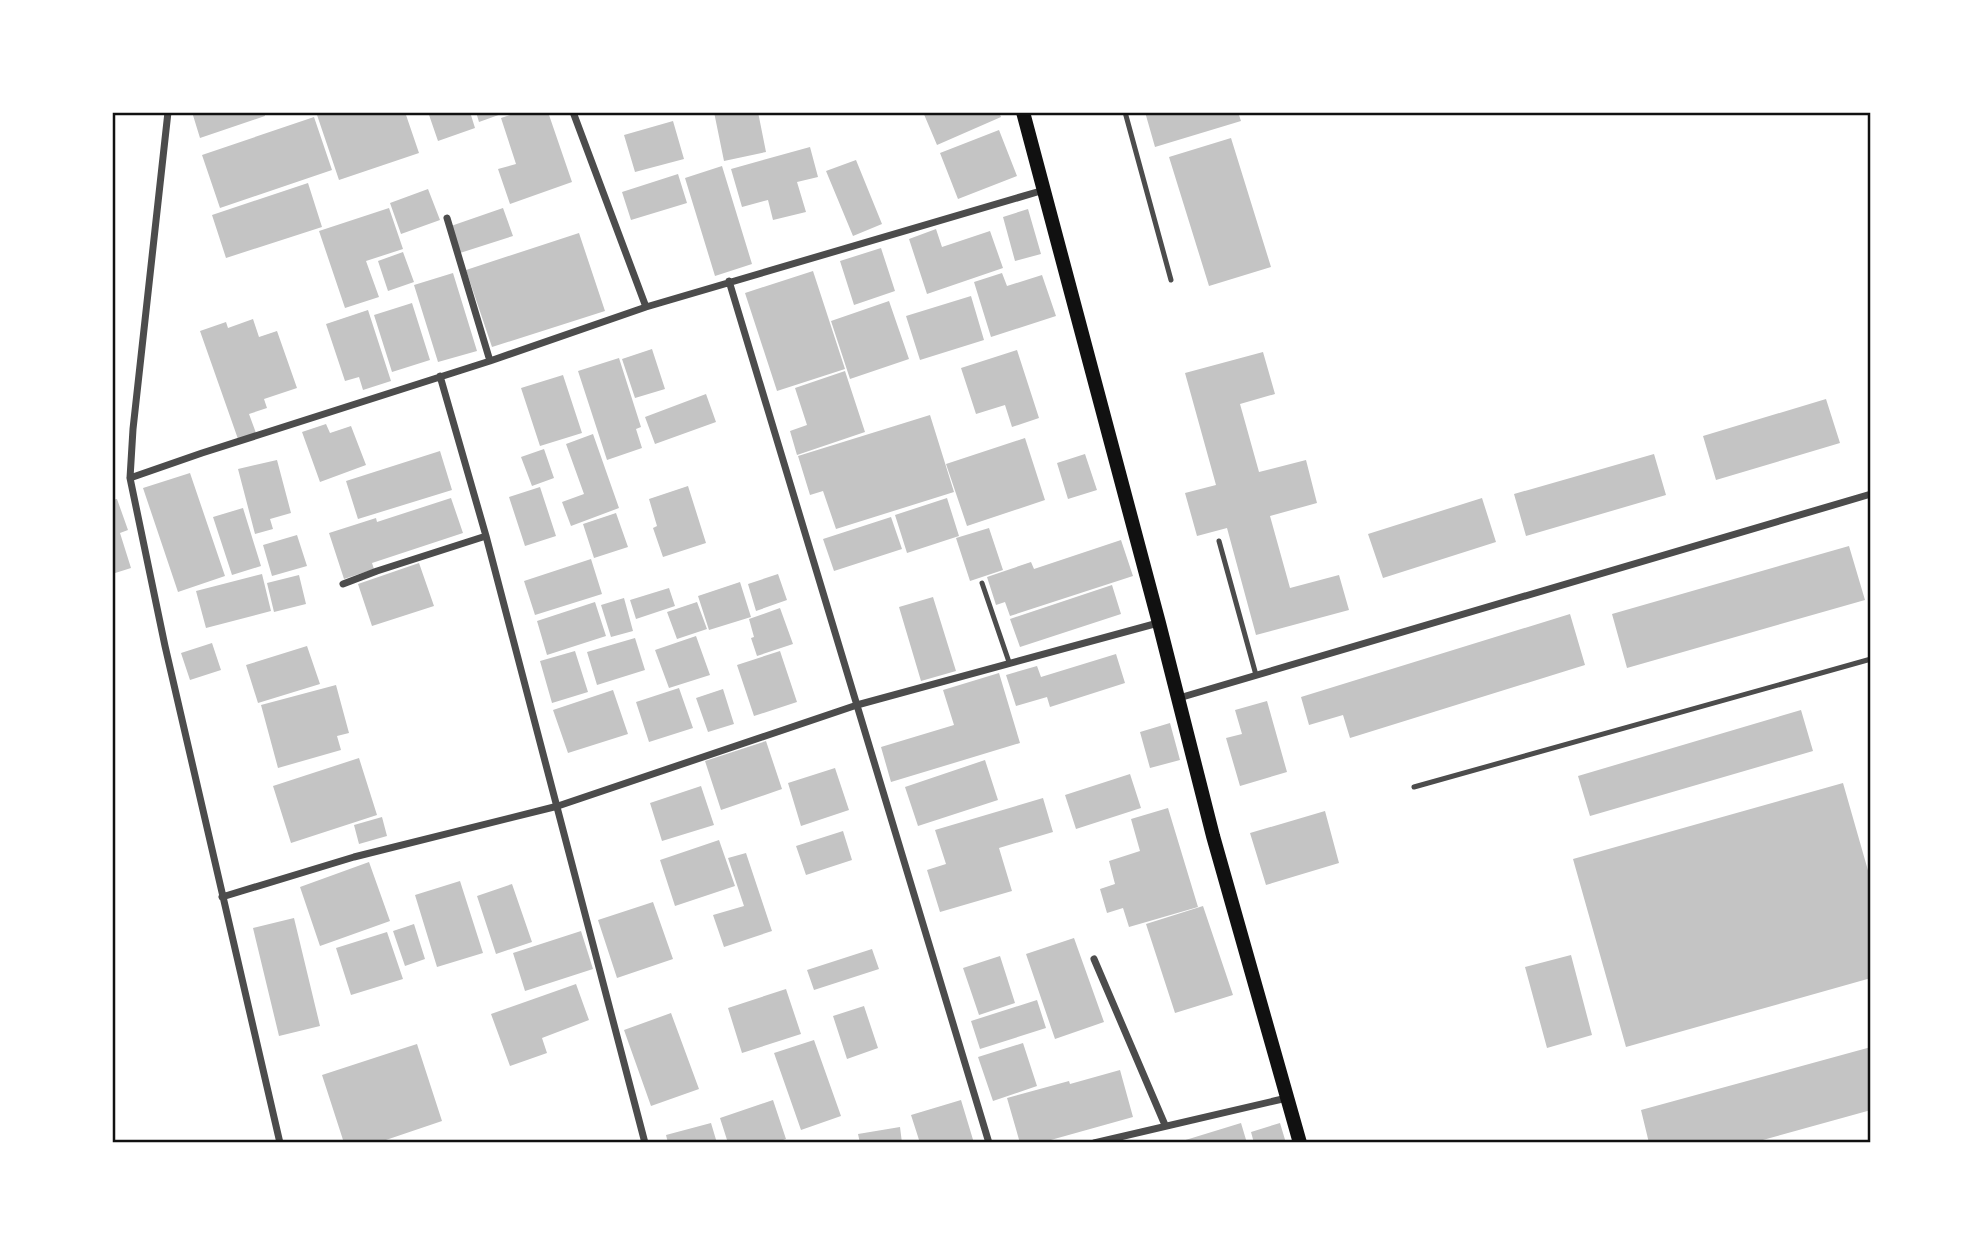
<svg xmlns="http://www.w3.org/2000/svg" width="1983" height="1255" viewBox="0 0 1983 1255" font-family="'Titillium Web',sans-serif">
<rect width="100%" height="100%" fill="#fff"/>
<path fill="#c4c4c4" d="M192,112H264L265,116L200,138Z
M316,112H405L419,153L339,180Z
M428,112H470L475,128L438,141Z
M476,112H507L479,122Z
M519,112H548L572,182L510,204L498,169L516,164L501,118Z
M714,112H758L766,152L724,161Z
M923,112H999L1001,117L937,145Z
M1145,112H1238L1241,121L1155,147Z
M314,117L332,170L220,208L202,155Z
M673,121L684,159L635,172L624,135Z
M999,130L1017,176L958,199L940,153Z
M1231,138L1271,267L1209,286L1169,157Z
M810,147L818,177L797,182L806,212L773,220L768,200L742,207L731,169Z
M856,160L882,224L853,236L826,171Z
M722,166L752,264L715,276L685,178Z
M678,174L687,203L631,220L622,192Z
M308,183L322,227L226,258L212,215Z
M428,189L440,220L401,234L390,203Z
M389,208L403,249L366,261L379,297L345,308L319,231Z
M503,208L513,236L460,253L451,226Z
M1028,209L1041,254L1015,261L1003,217Z
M936,229L942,247L990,231L1003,268L927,294L909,239Z
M579,233L605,311L492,347L466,270Z
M881,248L895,291L854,305L840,261Z
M403,252L414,282L388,291L378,261Z
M813,271L845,369L777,391L745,293Z
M453,273L477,351L438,362L414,285Z
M1002,273L1007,286L1042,275L1056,316L991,337L974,282Z
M971,296L984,340L920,360L906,316Z
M889,301L909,359L850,379L831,321Z
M412,303L430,360L392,372L374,315Z
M368,310L391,381L363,390L359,377L345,381L326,324Z
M253,319L259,337L277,331L297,388L264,399L267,408L249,414L256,433L238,439L200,331L226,322L228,328Z
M652,349L665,389L635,398L622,359Z
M1017,350L1039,418L1012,427L1005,405L976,414L961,368Z
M1263,352L1275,394L1240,404L1259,472L1306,460L1317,503L1270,516L1290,588L1339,575L1349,610L1256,635L1227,528L1197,536L1185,493L1216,485L1185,373Z
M619,358L641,427L636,429L642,448L607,460L578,371Z
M845,371L865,432L797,455L790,431L807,425L795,388Z
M563,375L582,433L540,446L521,388Z
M706,394L716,422L655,444L645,417Z
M1826,399L1840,443L1716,480L1703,436Z
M930,415L954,492L836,529L823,491L810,495L798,456Z
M326,424L330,433L351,426L366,465L320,482L302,432Z
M593,434L619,508L571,526L562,502L584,494L566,444Z
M1025,438L1045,500L967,526L946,464Z
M544,449L554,478L532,486L521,457Z
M440,451L452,490L358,519L346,481Z
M1085,454L1097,490L1068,499L1057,463Z
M1654,454L1666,495L1526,536L1514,494Z
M277,460L291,513L270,519L273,529L255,534L238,469Z
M190,473L225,576L178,592L143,488Z
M688,486L706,543L663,557L653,528L657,526L649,499Z
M540,487L556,536L525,546L509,497Z
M451,498L463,533L372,563L374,569L344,579L329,533L376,518L377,522Z
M947,498L959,536L907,553L895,515Z
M1482,498L1496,542L1383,578L1368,534Z
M117,499L128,530L120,533L131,568L112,574V500Z
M243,508L261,566L232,575L213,517Z
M616,513L628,547L594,558L583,524Z
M891,517L902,549L834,571L823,539Z
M989,528L1003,570L970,581L956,538Z
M297,535L307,566L272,576L263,545Z
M1121,540L1133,576L1010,616L1005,602L996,605L987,577L1031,562L1034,569Z
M1849,546L1865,600L1627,668L1612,614Z
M591,559L602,594L535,615L524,581Z
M419,563L434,606L372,626L358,584Z
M262,574L271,611L206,628L196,591Z
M778,574L787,600L756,611L748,584Z
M299,575L306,604L274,612L267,583Z
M740,582L751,617L709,630L698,596Z
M1112,585L1121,614L1020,647L1010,619Z
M669,588L675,606L636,619L630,600Z
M933,597L956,671L921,681L899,607Z
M624,598L633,631L611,637L601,605Z
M595,602L606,636L547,655L537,621Z
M697,602L707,629L677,639L667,612Z
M780,608L793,644L757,656L751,638L754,637L749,619Z
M1570,614L1585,665L1350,738L1343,715L1309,725L1301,697Z
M696,636L710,675L669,688L655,650Z
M635,638L645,670L597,685L587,652Z
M212,643L221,670L190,680L181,653Z
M307,646L320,684L258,703L246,665Z
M575,651L588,692L552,703L540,661Z
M780,651L797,702L754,716L737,665Z
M1116,654L1125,683L1050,707L1047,697L1016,706L1006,675L1037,666L1041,677Z
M999,673L1020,743L891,782L881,747L954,725L943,690Z
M336,685L349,733L337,736L341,750L278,768L261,705Z
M679,688L693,728L649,742L636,702Z
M723,689L734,724L708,732L696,698Z
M613,690L628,734L568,753L553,710Z
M1267,701L1287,772L1240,786L1226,738L1242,734L1235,710Z
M1801,710L1813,751L1590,816L1578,776Z
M1170,723L1180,760L1150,768L1140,732Z
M766,741L782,789L721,810L705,761Z
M359,758L377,815L291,843L273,786Z
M985,760L998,800L918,826L905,787Z
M835,768L849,810L801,826L788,783Z
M1130,774L1141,808L1076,829L1065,795Z
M1843,783L1871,881V978L1626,1047L1573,859Z
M701,786L714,825L662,841L650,803Z
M1043,798L1053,832L999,848L1012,891L940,912L927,870L946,864L935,830Z
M1168,808L1198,907L1129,927L1123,908L1107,913L1100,889L1115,884L1109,861L1140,851L1131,819Z
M1325,811L1339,863L1266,885L1250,833Z
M382,817L387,836L359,844L354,825Z
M843,831L852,860L806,875L796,846Z
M719,840L735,886L675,906L660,860Z
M746,853L772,931L724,947L713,915L744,906L728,858Z
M369,862L390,921L320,946L300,887Z
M460,881L483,953L437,967L415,895Z
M512,884L532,942L496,954L477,896Z
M653,902L673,959L617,978L598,920Z
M1203,906L1233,995L1175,1013L1146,924Z
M294,918L320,1026L279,1036L253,928Z
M414,924L425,959L405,966L393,931Z
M581,931L593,969L525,991L513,953Z
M387,932L403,979L351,995L336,948Z
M1074,938L1104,1022L1055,1039L1026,954Z
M872,949L879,969L814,990L807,970Z
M1571,955L1592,1035L1547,1048L1525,967Z
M1000,956L1015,1003L979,1015L963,968Z
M576,984L589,1020L542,1038L547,1053L510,1066L491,1014Z
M786,989L801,1034L742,1053L728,1008Z
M1037,1000L1046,1028L980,1049L971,1021Z
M864,1006L878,1048L847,1059L833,1016Z
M671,1013L699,1089L651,1106L624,1030Z
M814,1040L841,1116L801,1130L774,1053Z
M1023,1043L1037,1086L993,1101L978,1057Z
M417,1044L442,1121L377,1143H344L322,1075Z
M1871,1047V1110L1752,1143H1649L1641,1110Z
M1120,1070L1133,1117L1040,1143H1020L1007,1098L1069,1081L1070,1084Z
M773,1100L786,1139L774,1143H728L720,1118Z
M961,1100L974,1143H920L911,1115Z
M711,1123L717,1143H668L666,1135Z
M1241,1123L1247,1143H1179V1142Z
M1280,1123L1286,1143H1254L1251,1132Z
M900,1127L902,1143H860L858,1134Z"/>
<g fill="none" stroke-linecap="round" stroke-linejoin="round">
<path stroke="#4c4c4c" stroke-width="5" d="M1125,112L1171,280
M1219,541L1256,675
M982,583L1009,662
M1414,787L1871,659"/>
<path stroke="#4c4c4c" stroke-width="7" d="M168,112L133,429L130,478L165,646L280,1143
M573,112L646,307
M447,218L490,361
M729,281L989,1143
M440,376L486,536L645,1143
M130,478L202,453L490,361L646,307L1044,190
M343,584L377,571L486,536
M1179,698L1871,494
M222,897L354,857L558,806L857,705L1158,623
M1094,959L1165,1125
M1094,1143L1287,1098"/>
<path stroke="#111" stroke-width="14" d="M1023,112L1159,623L1213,836L1300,1143"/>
</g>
<rect width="1983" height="1255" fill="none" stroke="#ffffff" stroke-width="228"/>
<rect x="114" y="114" width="1755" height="1027" fill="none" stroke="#111" stroke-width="2.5"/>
</svg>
